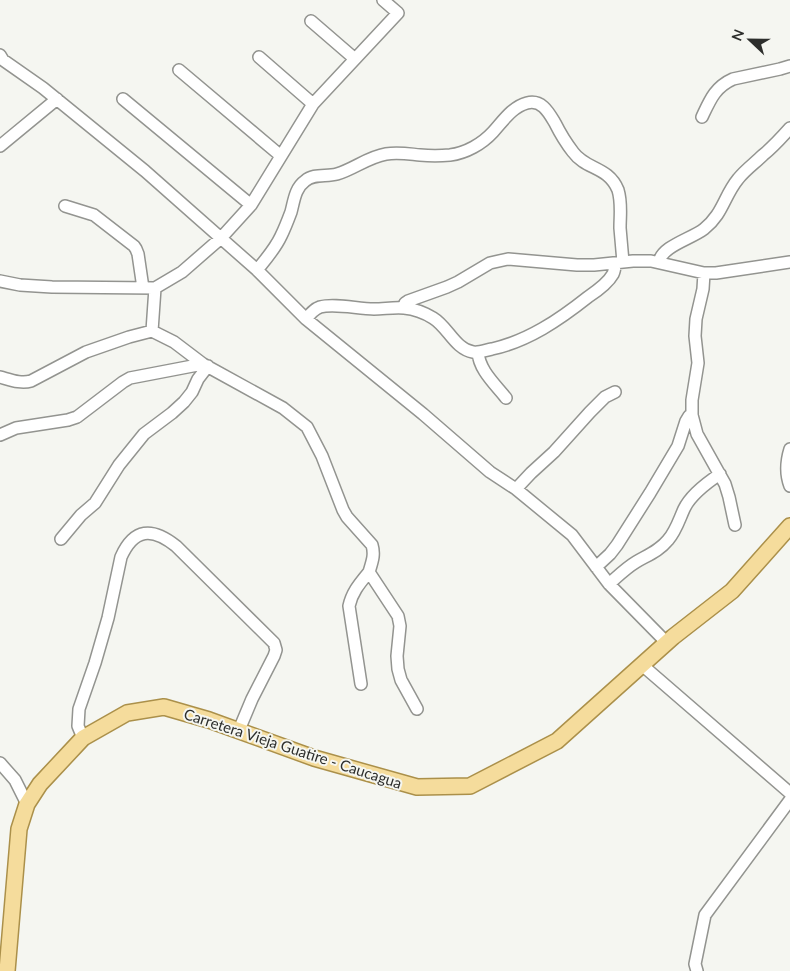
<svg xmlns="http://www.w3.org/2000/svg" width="790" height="971" viewBox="0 0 790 971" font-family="Lato,sans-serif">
<rect width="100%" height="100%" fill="#f5f6f1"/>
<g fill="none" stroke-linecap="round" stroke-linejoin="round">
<g stroke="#939490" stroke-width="14">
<path id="minor" d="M311,21L355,59
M0,55L3,60L43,88L145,171L257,270L306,319L423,414L490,472L516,489L572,535L609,584L667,643
M259,57L313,104
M179,70L281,156
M123,99L251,205
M702,117C710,100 715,87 733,79L780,69L790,66
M0,146L57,99
M65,206L94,215L134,246L136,249L138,254L143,288
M659,262C662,246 691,239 704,229C723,214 724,196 738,179C745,170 755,163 763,155C773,147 782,137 790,128
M257,270C266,259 275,249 281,236C285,228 288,220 291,212C294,201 295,188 305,181C314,173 326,177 337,174C354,169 368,157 386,154C398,152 409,154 420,155C430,156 440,156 450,155C466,153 482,144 493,132C503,121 512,107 527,103C542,99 549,113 555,123C560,133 566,143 573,152C586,170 608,166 618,190C622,203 620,215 620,228C621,239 622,251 623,262
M704,273L703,289L696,319L695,336L698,363L692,400V415L697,434L725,484L729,497L735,525
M0,281L20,285L52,287L155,288L182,272L221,238L251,205L313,104L398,13L383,0
M404,308L405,303L408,301L447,287L458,282L490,263L508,259L577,265H594L633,261H651L704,273H716L790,262
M306,319C310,314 314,309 320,307C335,303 358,309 374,309C384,309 394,307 404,308C414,309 425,313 433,318C448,327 455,349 473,352C479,353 486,350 492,349C528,341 559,320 588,297C597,291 608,283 613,274C615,270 615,267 615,263
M152,331L174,342L203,364L283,408L307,427L322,456L343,510L347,517L372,545C375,555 372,562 369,572L398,616L400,626L397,656L398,669L401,680L417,709
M478,352C479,370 495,384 506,398
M0,377C11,380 21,384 31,381L86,352L129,337L152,331L155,288
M0,435L16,428L68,420L77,417L123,382L130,378L203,364
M790,449C786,462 785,473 790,486
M516,489L531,473L554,452L590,412L605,397L615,392
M61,539L81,515L95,503L119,465L144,434L172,413L184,402L192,392L198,379L208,366
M596,567L610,554L617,545L650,493L678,446L686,421L689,416L692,415
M609,584C618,576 626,568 636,562C648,555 659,551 668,540C676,531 679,520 684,509C690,496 708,482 720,474
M642,665L790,793
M361,684L349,606C352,592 360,583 369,572
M83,738L78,726L79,709L95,663L108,618L121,557C134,528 152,527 176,546L274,643L276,650L274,656L252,699L239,730
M0,763L15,780L27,804
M697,971L695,964L705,915L790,800"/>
</g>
<g stroke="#ab904a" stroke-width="18">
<path id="major" d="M7,971L19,829L27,804L40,784L83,738L127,713L164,707L209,720L314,758L417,787L470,786L557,741L673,637L732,591L790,526"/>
</g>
<use href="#minor" stroke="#fff" stroke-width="11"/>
<use href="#major" stroke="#f5dc9c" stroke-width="15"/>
</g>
<g text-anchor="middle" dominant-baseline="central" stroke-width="4" stroke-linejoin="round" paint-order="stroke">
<g font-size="15" fill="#2d2e2c" stroke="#f5f6f1">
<text transform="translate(293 748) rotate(18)">Carretera Vieja Guatire - Caucagua</text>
</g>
</g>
<g transform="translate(750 40) rotate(292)" stroke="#f5f6f1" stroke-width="4" paint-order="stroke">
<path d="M0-4L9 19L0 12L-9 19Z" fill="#2d2e2c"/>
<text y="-8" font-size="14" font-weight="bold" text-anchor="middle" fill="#2d2e2c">N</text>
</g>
</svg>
